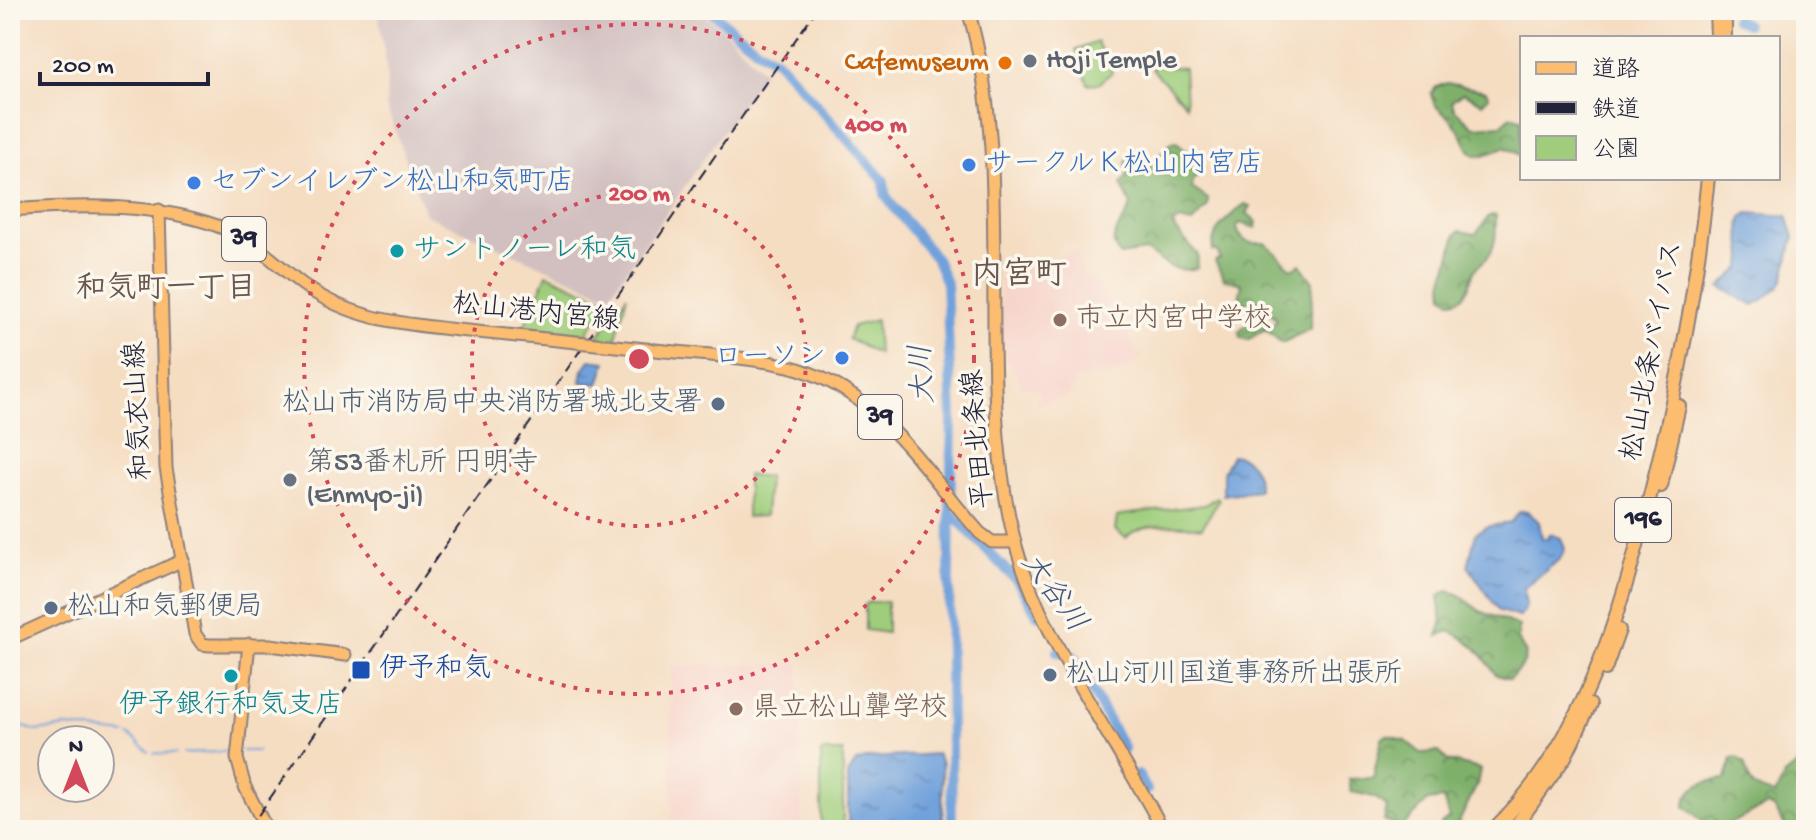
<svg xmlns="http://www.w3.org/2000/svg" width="1816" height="840" viewBox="0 0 1816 840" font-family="'Gochi Hand','Klee One',sans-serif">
<defs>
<pattern id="forest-crowns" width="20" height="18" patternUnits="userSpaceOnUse" patternTransform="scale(2)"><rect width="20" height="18" fill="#7fb06b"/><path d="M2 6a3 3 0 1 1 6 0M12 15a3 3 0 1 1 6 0" fill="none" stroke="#688f59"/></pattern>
<pattern id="water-ripples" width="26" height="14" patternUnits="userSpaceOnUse" patternTransform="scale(2)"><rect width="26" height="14" fill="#71a1db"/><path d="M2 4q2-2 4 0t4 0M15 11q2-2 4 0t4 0" fill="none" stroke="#5c83b3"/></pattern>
</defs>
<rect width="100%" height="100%" fill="#fbf7ec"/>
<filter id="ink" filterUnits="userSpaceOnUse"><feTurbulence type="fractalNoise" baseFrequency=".0125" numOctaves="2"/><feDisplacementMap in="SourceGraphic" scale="16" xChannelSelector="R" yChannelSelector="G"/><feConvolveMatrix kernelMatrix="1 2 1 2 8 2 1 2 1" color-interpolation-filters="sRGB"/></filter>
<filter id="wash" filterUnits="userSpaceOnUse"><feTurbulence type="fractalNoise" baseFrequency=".006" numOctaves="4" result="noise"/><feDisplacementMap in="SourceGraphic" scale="32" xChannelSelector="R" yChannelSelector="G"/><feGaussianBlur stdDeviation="1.8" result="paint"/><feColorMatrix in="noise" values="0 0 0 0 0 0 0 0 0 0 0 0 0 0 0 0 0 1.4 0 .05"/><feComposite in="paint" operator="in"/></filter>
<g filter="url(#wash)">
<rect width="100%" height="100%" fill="#f5ddc2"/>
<path fill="#f7d1c8" d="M1077,250L1084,275L1097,283L1141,357L1128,369L1074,380L1069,396L1038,405L1035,399L1041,397L1037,390L1021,386L1013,368L1004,360L1000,277Z
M799,663L802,830H672L671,666Z"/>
<path fill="#d2bfc0" d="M378,10H697L723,29L764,72L609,296L426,215L386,106L387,73Z"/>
<path fill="url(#forest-crowns)" stroke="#506953" stroke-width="2" d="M1447,83L1486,91L1489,96L1482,103L1463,93L1452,101L1454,109L1474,127L1501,125L1511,116L1521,119L1522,156L1505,147C1463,167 1473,149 1454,123C1445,112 1434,110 1431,94L1436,87Z
M1177,142L1204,168L1193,180L1192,188L1208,199V206L1192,223L1179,220L1172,225L1198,255L1197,268C1175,274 1163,263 1147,251L1120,255C1103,238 1125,224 1131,205L1121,184L1127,176L1126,161L1133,159L1153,164L1170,143Z
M1245,204L1251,206L1247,213L1257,222L1256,228L1240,223L1236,228C1244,245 1249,243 1266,243L1292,269L1300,264L1313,282L1310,329L1282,343L1265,329L1248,340L1241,338L1239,332C1251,319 1256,318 1272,325L1277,319L1258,301L1244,303L1239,299L1242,284L1224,279L1215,261L1220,258L1217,251H1213C1210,230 1230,216 1245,204Z
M1496,215C1496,231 1497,247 1486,259C1481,264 1476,266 1473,274C1467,288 1469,299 1451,301L1444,296L1443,283L1456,234L1460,231L1476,234L1489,216Z
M1448,591L1458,594L1480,611L1519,626L1518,639L1526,654L1524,663L1510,679L1496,675C1483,655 1472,639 1448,631L1438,636L1442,624L1439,596Z
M1387,735L1406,741L1421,753L1439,752L1448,761L1480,769L1477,785L1455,830H1442L1441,824L1449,818L1443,799L1428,801L1403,826L1384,821L1387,807C1376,795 1366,795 1351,792L1349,779L1373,778L1382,738Z
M1736,757L1744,763C1752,788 1748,786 1775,795L1786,774L1806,758V805L1800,813L1806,830H1788L1774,808L1768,805L1719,829L1707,824L1685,807C1687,784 1709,780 1726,779L1732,758Z"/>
<path fill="#9fcd7b" stroke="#60785b" stroke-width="2" d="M1097,42L1112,72L1100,83L1088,84L1076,50Z
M1152,65L1184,68L1186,105L1152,69Z
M547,274L609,301L583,338L523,329Z
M627,295L615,342L597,338Z
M876,320L878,354L848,339L853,326Z
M747,475L768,477L765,516L747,517Z
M1216,497L1219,499L1202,528C1182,525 1141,521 1126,538L1115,530L1117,517L1122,515L1205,505Z
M869,602H887V633L865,630V605Z
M821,752H843V830H821Z"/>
<path fill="url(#water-ripples)" stroke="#4a628b" stroke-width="2" d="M1748,213L1787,216L1794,237L1784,277L1779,287L1754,306L1720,287L1741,268C1747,249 1736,239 1742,217Z
M590,360L606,362L599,384L581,382L583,370Z
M1232,455C1250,457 1259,471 1258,490L1223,495V472Z
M1520,511H1527L1539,522L1542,538L1548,539L1550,534L1561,538L1565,549L1560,559L1524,588L1526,607L1520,617L1499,611L1468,566L1476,533L1486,527L1511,522Z
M937,754L942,763L943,830H848V774L856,762L869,758Z"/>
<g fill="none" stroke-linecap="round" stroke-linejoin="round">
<path stroke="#71a1db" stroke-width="2" d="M10,688L14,708
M21,726L37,731L67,727L125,734
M129,735L149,752
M243,751H258
M154,753L176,754
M184,754L232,751"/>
<path stroke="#71a1db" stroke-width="10" d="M709,10C724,21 764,58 777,60L884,181L885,194L892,205L936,259L946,283L952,417L949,573L952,830
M1735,19L1746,24
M953,515L1017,581L1038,616
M1057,652L1073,656L1124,749
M1138,774L1147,790
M1172,828L1222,827"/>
</g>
</g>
<g filter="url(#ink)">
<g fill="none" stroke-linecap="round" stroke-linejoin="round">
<g stroke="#8c807e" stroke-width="15">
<path id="major" d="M968,10C1018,180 972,363 1013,534C1035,631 1116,740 1163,830
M10,210C82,205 160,202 228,230C256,242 278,266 302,284C349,319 402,324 458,330
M159,210L166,468L195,634L202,644L209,645H270L345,655
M665,351C706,355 749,357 788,366C878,388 922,469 980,533L992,542H1015
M10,639L183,560
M249,644L237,758L245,787L267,830"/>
</g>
<g stroke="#8c807e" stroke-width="16">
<path id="highway" d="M1716,10L1717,38
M1725,10V35
M1661,486L1679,406
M1605,669L1619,630
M1493,830C1586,740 1621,610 1652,488C1678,386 1697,283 1708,178
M1513,830L1565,757L1590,705"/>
</g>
<use href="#major" stroke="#fcbd6f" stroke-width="11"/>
<use href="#highway" stroke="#fcbd6f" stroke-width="12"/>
<path stroke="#22223b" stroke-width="2" stroke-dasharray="12 6" stroke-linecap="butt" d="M248,830L816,10"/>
<g stroke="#8c807e" stroke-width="15" stroke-linecap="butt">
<path id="major-bridge" d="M458,330L665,351"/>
</g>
<use href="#major-bridge" stroke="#fcbd6f" stroke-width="11"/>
</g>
</g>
<g fill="none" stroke="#d1495b" stroke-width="4" stroke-dasharray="4 8">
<circle cx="639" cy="359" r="167"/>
<circle cx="639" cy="359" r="335"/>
</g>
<g fill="#6b7280" stroke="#fbf7ec" stroke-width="3">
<circle cx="1030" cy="61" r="8"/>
<circle cx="290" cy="480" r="8"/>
</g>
<circle fill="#e8710a" stroke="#fbf7ec" stroke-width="3" cx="1005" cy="63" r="8"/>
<g fill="#3f7fe0" stroke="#fbf7ec" stroke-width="3">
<circle cx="969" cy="165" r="8"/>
<circle cx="194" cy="183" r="8"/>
<circle cx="842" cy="358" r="8"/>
</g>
<g fill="#0f9aa8" stroke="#fbf7ec" stroke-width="3">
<circle cx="397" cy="251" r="8"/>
<circle cx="231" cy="676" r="8"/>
</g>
<g fill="#8d6e63" stroke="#fbf7ec" stroke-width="3">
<circle cx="1060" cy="320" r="8"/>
<circle cx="736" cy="709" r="8"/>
</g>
<g fill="#5c6f8a" stroke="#fbf7ec" stroke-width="3">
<circle cx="718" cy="404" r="8"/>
<circle cx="51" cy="608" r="8"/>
<circle cx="1050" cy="675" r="8"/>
</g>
<rect fill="#1a4fb4" stroke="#fbf7ec" stroke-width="3" x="351" y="660" width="20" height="20" rx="4"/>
<g text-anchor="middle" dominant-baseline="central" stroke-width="7" stroke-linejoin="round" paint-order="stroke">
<g fill="#fbf7ec" stroke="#636270" stroke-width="2">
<rect x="222" y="217" width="44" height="44" rx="6"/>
<rect x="858" y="395" width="44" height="44" rx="6"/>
<rect x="1615" y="498" width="56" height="44" rx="6"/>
</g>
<g font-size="26" font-weight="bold" fill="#22223b">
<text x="244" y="239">39</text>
<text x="880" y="417">39</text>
<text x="1643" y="520">196</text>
</g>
<g font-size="28" fill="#5b616d" stroke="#fbf7ec" text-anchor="start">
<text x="1046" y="61">Hoji Temple</text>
<text x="306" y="464">第53番札所 円明寺<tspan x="306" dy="32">(Enmyo-ji)</tspan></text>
</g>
<g font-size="28" fill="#c56008" stroke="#fbf7ec" text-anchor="end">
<text x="989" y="63">Cafemuseum</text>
</g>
<g font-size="28" fill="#366cbe" stroke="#fbf7ec" text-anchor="start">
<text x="985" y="165">サークルＫ松山内宮店</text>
<text x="210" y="183">セブンイレブン松山和気町店</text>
<text x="826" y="358" text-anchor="end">ローソン</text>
</g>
<g font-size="28" fill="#0d838f" stroke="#fbf7ec" text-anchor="start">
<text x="413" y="251">サントノーレ和気</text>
<text x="231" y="706" text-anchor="middle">伊予銀行和気支店</text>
</g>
<g font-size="28" fill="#22223b" stroke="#fbf7ec">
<text transform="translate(536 314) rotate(6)">松山港内宮線</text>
<text transform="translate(1654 351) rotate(-79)">松山北条バイパス</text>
<text transform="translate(140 411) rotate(-93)">和気衣山線</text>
<text transform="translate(980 439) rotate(-95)">平田北条線</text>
</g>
<g font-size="28" fill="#785e54" stroke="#fbf7ec" text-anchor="start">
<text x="1076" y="320">市立内宮中学校</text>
<text x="752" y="709">県立松山聾学校</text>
</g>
<g font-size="28" fill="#4e5e75" stroke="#fbf7ec" text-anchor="start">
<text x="702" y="404" text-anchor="end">松山市消防局中央消防署城北支署</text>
<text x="67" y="608">松山和気郵便局</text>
<text x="1066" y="675">松山河川国道事務所出張所</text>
</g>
<g font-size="28" fill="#164399" stroke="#fbf7ec" text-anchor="start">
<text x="379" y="670">伊予和気</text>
</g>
<g font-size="30" font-weight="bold" fill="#69564e" stroke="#fbf7ec">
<text x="166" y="290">和気町一丁目</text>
</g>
<g font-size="30" font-style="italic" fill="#42557b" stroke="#fbf7ec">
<text transform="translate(925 374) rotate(-93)">大川</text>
<text transform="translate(1052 594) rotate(54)">大谷川</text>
</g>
<g font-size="32" font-weight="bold" fill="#69564e" stroke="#fbf7ec">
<text x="1019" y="277">内宮町</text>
</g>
</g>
<circle cx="639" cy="359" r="12" fill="#d1495b" stroke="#fbf7ec" stroke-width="4"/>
<g font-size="24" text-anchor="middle" font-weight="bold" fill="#d1495b" stroke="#fbf7ec" stroke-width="7" stroke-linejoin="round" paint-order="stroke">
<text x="876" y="131">400 m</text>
<text x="639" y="200">200 m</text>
</g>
<rect width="1816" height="840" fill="none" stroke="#fbf7ec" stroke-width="40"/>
<rect x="1520" y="36" width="260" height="144" fill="#fbf7ec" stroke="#a4a2a5" stroke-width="2"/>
<rect x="1536" y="62" width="40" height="12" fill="#fcbd6f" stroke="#a4a2a5" stroke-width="2"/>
<text x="1592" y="76" font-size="24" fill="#22223b">道路</text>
<rect x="1536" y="102" width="40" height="12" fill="#22223b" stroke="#a4a2a5" stroke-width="2"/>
<text x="1592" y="116" font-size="24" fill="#22223b">鉄道</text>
<rect x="1536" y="136" width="40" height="24" fill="#9fcd7b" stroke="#a4a2a5" stroke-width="2"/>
<text x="1592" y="156" font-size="24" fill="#22223b">公園</text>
<g transform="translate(76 764)"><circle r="38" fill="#fbf7ec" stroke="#a4a2a5" stroke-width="2"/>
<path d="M0-6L14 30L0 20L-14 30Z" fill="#d1495b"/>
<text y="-12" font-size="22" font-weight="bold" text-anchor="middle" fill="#22223b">N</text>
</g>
<path d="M40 72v12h168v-12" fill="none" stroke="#22223b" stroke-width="4"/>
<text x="52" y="72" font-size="24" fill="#22223b" stroke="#fbf7ec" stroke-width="6" paint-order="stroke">200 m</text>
</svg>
